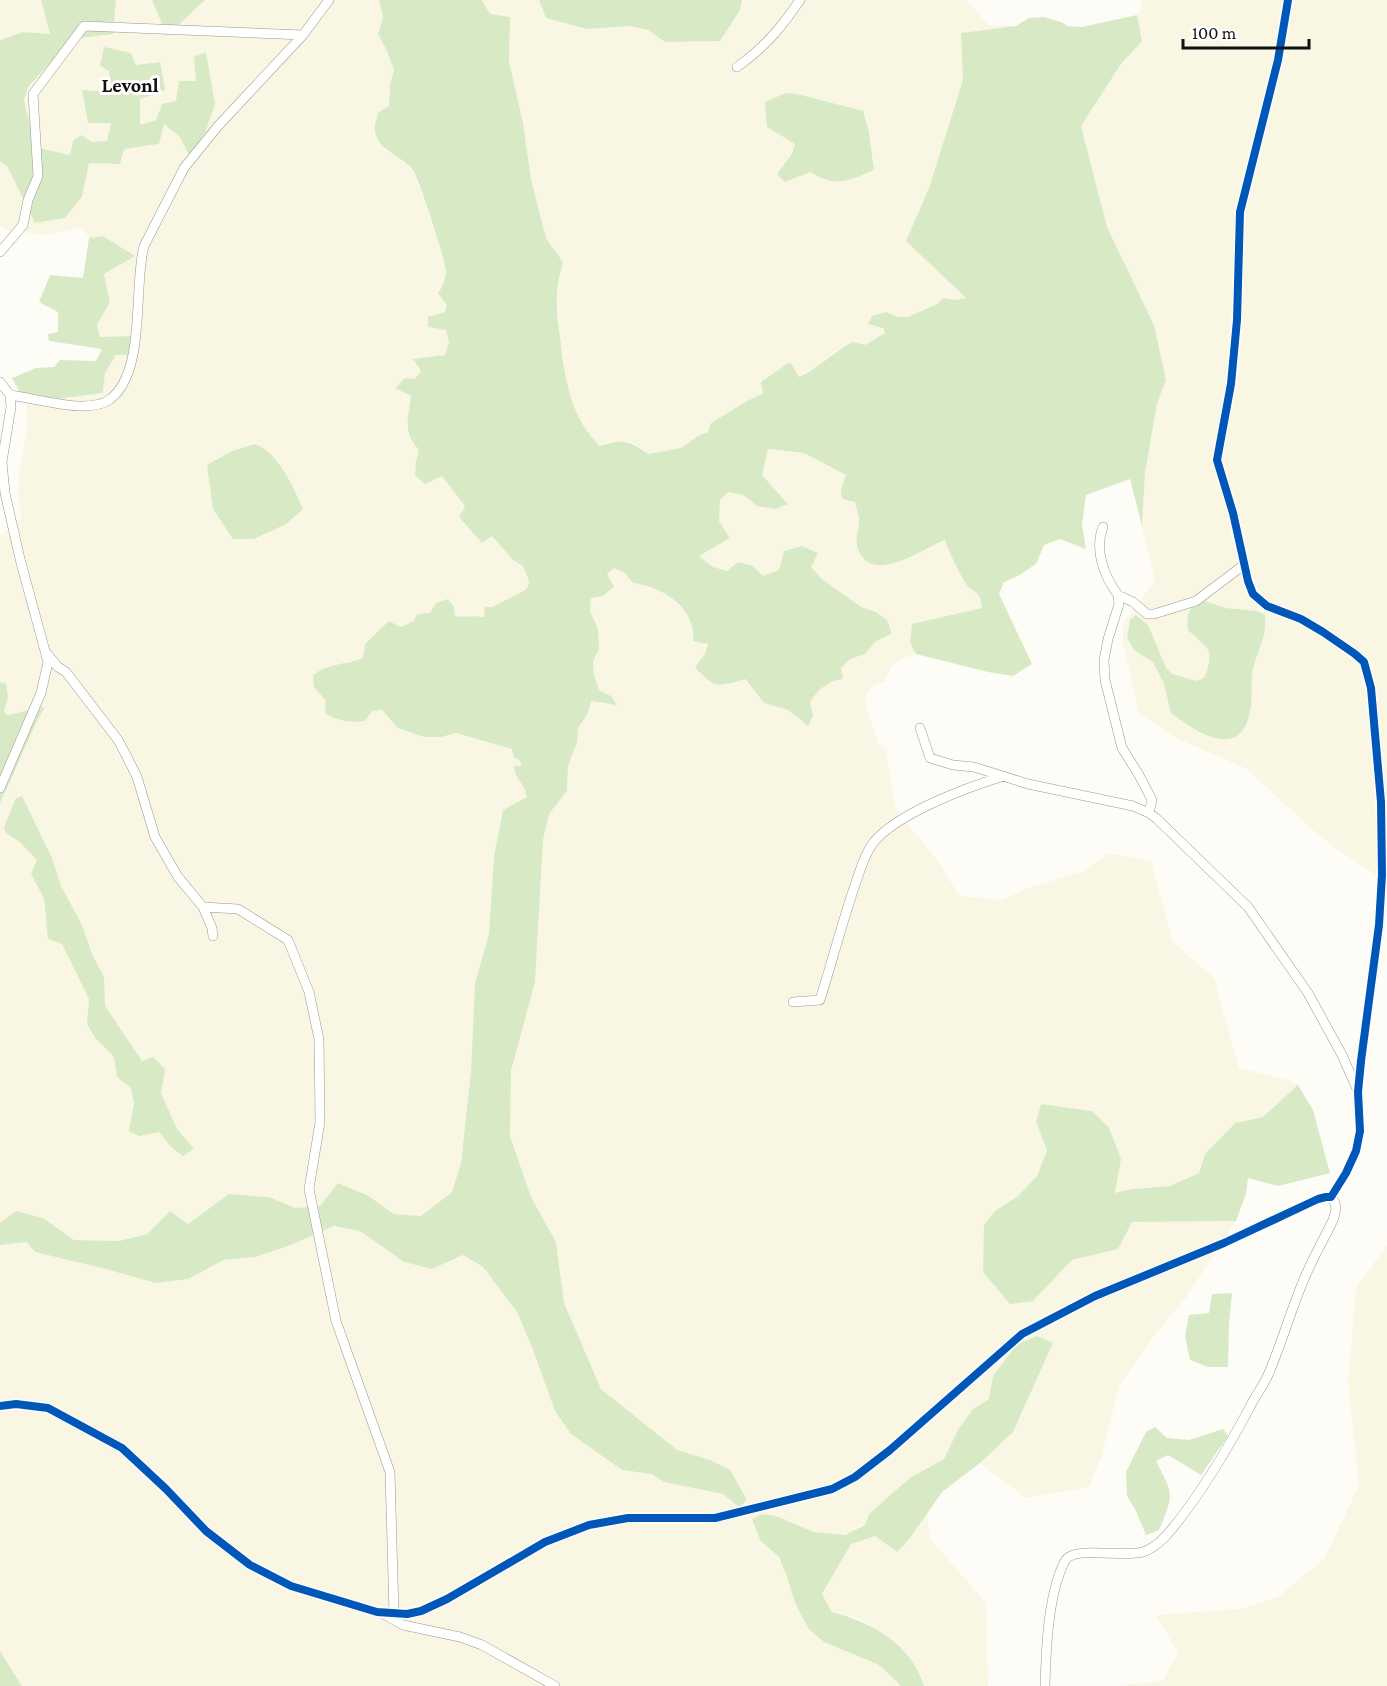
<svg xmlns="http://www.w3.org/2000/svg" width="1387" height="1686" viewBox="0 0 1387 1686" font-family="'Crimson Pro',serif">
<rect width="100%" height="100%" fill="#fdfcf7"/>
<path fill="#f9f7e4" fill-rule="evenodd" d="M0,0H41L50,34L23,32L0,40Z
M116,0H152L168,36L205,0H379L383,18L378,34L387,51L394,70L390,84L385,151L399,157L413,170L434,227L446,270L443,288L445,312L428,317L438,329H446L449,342L445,356L414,359L421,371L404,393L411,396L406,427L414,444L419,450L416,461L442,476L465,506L459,518L482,543L492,536L513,560L523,566L529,581L528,587L524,591L492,607L484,617L477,616L465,618L430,613L417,614L414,621L400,627L389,622L365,643L363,658L344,663L314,687L325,700L372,711L382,710L398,728L424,737H441L455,733L512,749L522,766L518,779L525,785L527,797L503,810L494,856L489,934L475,983L471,1071L461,1163L452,1192L421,1216L394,1214L367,1195L339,1183L321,1206L295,1208L269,1197L229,1194L188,1224L170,1211L147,1234L119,1241L74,1240L43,1218L16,1211L0,1223V803L16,770L29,734L45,707L30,708L17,715L6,716L4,710L6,684L0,682V536L21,519L18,493L19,473L27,430L26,403L103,393L105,373L116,355L132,336L101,338L97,325L110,302L104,274L134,256L103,236L89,238L82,227L46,235L7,230L0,225V162L7,166L35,223L82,197L89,163L120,164L124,149L159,144L164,124L180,137L189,154L196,82L156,120L139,125L140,99L160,62L109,71L110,92L82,90L111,123L107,141L92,142L70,155L35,147L24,100L28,87L54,59L115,3Z
M482,0H539L547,18L587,29L630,26L648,30L665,42L740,11L742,0H966L989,25L1016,26L962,33L963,80L929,188L906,241L966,298L956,300L943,298L937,304L908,317H898L886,312L883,328L885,333L865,346L835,351L822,364L798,377L790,362L762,382L763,393L747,401L711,423L708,432L698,436L681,448L648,454L631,442H615L600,447L589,435L574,409L562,368L557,292L563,262L546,238L531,179L523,123L509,62L510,17L490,14ZM833,104L863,112L869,132L874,170L825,181L810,172L777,174L792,154L795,144Z
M1142,0H1387V882L1335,848L1307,825L1247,769L1172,736L1139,713L1123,644V624L1155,580L1142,526L1145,473L1157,404L1166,380L1154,325L1107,227L1081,126L1121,64L1142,41L1137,15L1142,9Z
M768,449L804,453L846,475L841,489L855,502L859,521L857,532L916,554L945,540L966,584L974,588L981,596L983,608L966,611L910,642L916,654L901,659L891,667L885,681L874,686L865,695L866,707L879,745L886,749L895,808L934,856L960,896L1001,900L1031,887L1085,871L1108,853L1151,861L1173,942L1214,978L1239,1068L1288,1080L1298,1085L1263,1117L1235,1123L1205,1154L1199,1173L1170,1186L1132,1189L1115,1194L1121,1159L1092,1111L1041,1104L1036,1122L1047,1150L1037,1176L1018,1196L995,1211L1053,1279L1072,1260L1118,1249L1132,1222L1236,1221L1185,1299L1153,1337L1119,1386L1102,1454L1089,1487L1026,1498L980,1463L1013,1432L1053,1343L993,1376L989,1399L972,1410L958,1430L944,1459L910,1479L869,1514L865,1524L846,1535L814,1532L776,1516L760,1540L779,1557L824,1642L879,1665L901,1686H22L0,1651V1245L28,1242L98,1267L156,1283L188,1279L224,1260L255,1257L291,1245L334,1226L360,1231L404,1262L432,1269L463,1255L483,1267L517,1312L571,1434L622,1470L652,1474L664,1482L723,1494L739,1507L710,1460L677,1451L601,1389L564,1303L556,1242L531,1197L510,1136L511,1071L535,982L543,840L549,814L567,791L568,766L577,742L578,728L588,713L591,701L606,704L611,696L599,690L594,675L593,661L599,648L598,629L590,611L591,598L607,574L614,568L625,573L633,583L650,585L664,592L689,616L694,633L708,644L705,654L695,667L724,686L744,679L764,703L788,710L800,721L813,716L810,702L820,687L842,679L841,668L850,659L865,654L876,641L892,635L876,612L861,607L822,579L811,567L784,551L779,570L763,577L753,566L738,562L727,571L713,567L699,556L730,538L719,521L720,500L728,492L743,495L757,506L788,503L762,475Z
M1387,1245V1686H1117L1163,1681L1178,1653L1156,1615L1240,1609L1278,1597L1324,1559L1359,1485L1348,1383L1356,1288Z
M927,1513L930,1539L986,1603L988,1686H924L920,1674L907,1653L885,1634L857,1618L832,1612L822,1594L851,1544L875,1535L897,1552L910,1538Z"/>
<path fill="#d8eac5" d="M41,0H116L113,34L80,38L54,59L28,87L24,100L35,147L70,155L73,141L81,135L92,142L107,141L111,123H88L82,90L110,92L109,71L100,66L104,47L131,53L136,65L160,62L165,90L140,99V125L156,120L162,104L176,101L179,81H196L194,57L206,52L215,104L205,133L189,155L180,137L164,124L159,144L124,149L120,164L89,163L82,197L65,218L35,223L7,166L0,162V40L23,32L50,34Z
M152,0H205L167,36Z
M379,0H482L490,14L510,17L509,62L523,123L531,179L546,238L563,262C561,272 557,283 557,294C556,311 559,328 561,345C565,382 572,419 600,446C624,439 628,440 648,454L681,448L698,436L708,432L711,423L747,401L763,393L761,382L790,362L799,377C819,368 833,352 853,342L865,345L885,333L883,328L868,324L872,316L886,312L898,317H908L937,304L943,298L956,300L966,298L906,241L929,188L963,80L961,33L1016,26L1029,18L1044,17L1061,22L1068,26L1082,27L1137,15L1142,41L1121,64L1081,126L1107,227L1154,325L1166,380L1157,404L1145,473L1142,526L1130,479L1086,495L1082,525L1086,549L1060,539L1044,545L1036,564L1018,576L1004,582L999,594L1032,664L1013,676L988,672L916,654L910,642L912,624L982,608C981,588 971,594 964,581C957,568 950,554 945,540C922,549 872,586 858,549C854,540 859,530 859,521C859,515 856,508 855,502L842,499L841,489L846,475L804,453L768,449L762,475L788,504L775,509L757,506L743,495L728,492L720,500L719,521L730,538L699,556L713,567L727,571L738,562L753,566L763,576L779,570L784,551L802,546L818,553L811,567L822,579L861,607L876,612L887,620L892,634L876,641L865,654L850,659L841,668L843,679C826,682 819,689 810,702L813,716L808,726L788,710L764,703L745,679C719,688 713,688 695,667L705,654L708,644L693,641C697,609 662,586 633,583L625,573L614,568L607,574L614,587L603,596L591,598L590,611L598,629L599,649L593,661L594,675L599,690L611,696L617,705L591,701L588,713L578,728L577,742L568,766L567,791L549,814L543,840L535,982L511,1071L510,1136L531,1197L556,1242L564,1303L601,1389L677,1450L710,1460L730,1470L747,1500L739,1507L723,1494L664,1482L652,1474L622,1470L571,1434L555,1411L532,1347L517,1312L483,1267L463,1255L432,1269L404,1262L360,1231L334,1226L291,1245L255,1257L224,1260L188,1279L156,1283L98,1267L35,1252L27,1242L0,1245V1223L16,1211L43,1218L74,1240L119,1241L147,1234L170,1211L188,1224L229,1194L269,1197L295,1208L320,1206L338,1183L367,1195L394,1214L421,1216L452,1192L461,1163L471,1071L475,983L489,934L494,856L503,810L527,797C524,782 515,780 514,766H522L519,760L514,757L512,749L456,733L441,737H424L398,728L382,710L372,711L365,721C350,723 339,721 326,714L325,700L314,687L313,675C330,663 344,665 363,658L365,644L389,621L401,627L414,621L417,614L430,613L436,603L448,599L454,607L455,616C465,618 474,615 484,617L485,607H492L524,591L528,587L529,581L523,566L513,560L492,536L482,543L459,517L465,506L442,476L425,484L415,475L416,461L419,450C402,431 408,419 411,396L395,388L405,378L415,379L421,371L413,359L445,355L449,342L446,330L428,327V317L445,312L446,304L438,293C443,287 445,280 446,272C446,262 419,179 413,170C402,155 378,152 375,131C374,126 377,118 378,113L389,106L390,84L394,70L387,51L378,34L383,18Z
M539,0H742L740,10L720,41L665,42L648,30L630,26L587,29L546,18Z
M786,93L801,95L863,111L869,132L874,170C848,181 836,188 810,172L785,182L777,174L792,154L795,144L767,127L765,102Z
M103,236L135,256L104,274L110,302L97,325L100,337L132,336L131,355H116L105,373L103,393L26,403L12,378L36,368L54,367L60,360L96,361L102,349L49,341L48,334L58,332V312L39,302L50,275L83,278L89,238Z
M255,444C278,452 294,488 303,509L286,524L254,539H233L213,509L207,465L232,451Z
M1202,600L1225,608L1257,611L1265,615C1267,639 1258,648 1253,669C1250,682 1253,697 1250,711C1241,762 1196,732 1171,713L1164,684L1153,662L1135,651L1127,638L1130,620L1136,615L1148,625L1166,668L1172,674L1197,681L1204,678C1216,649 1208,649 1188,630C1187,614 1187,608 1202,600Z
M0,682L6,684L8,697L4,710L6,715C20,714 31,708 45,707C27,738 16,771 0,803Z
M22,796L52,858L61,886L82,925L92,954L104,977L105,1006L142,1061L153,1057L165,1069L161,1093L177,1129L194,1149L183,1156L171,1147L159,1132L139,1136L129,1131L134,1103L131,1088L117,1077L114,1057L96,1039L87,1024L89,999L62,944L48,939L44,898L31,874L37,860L20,842L6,833L4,827L16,798Z
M1298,1085L1313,1110L1330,1173L1278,1186L1248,1178L1246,1194L1236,1221L1132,1222L1118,1249L1072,1260L1033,1301L1010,1304L983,1272L984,1225L995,1211L1018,1196L1037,1176L1047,1150L1036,1122L1041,1104L1092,1111L1109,1128L1121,1159L1115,1193L1132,1189L1170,1186L1199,1173L1205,1154L1235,1123L1263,1117Z
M1232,1293L1229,1323L1228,1367H1208L1190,1360L1185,1336L1189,1315L1209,1313L1212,1294Z
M1037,1336L1053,1343L1013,1432L980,1463L942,1492L910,1538L897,1552L875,1536L851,1544L822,1594L832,1612C871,1622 912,1644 924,1686H901L879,1665L824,1642L809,1629L796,1605L786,1574L779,1557L760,1540L752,1519L762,1514L776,1516L814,1532L845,1535L865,1525L869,1514L910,1478L944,1459L958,1430L972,1410L989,1399L993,1376L1017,1344Z
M1155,1427L1167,1438L1189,1440L1223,1429L1228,1436L1201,1475L1168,1455L1156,1461C1174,1496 1174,1493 1159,1530L1146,1535L1136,1511L1127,1496L1126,1472L1146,1432Z
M0,1651L22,1686H0Z"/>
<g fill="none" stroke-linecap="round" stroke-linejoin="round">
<g stroke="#979795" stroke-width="10">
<path id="minor" d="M1288,0L1278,60L1240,212L1237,320L1231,384L1217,460L1233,513L1248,581L1253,594L1267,606L1301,619L1323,632L1355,654L1364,662L1371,688L1381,802L1382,875L1379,925L1361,1061L1358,1092L1360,1131L1356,1151L1346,1173L1331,1197
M737,67C765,47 781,28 800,0
M0,252L23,225L28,200L38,176L33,94L84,26L303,35
M0,382L10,395L11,407L2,462L5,493L20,559L48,662L41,693L0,788
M10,395C32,398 60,406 82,406C90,406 102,405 109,400C147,373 133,286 144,246L184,168L218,126L303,35L329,0
M1103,527C1094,550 1104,576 1118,595
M48,655L58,667L66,672L118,740L126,755L137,777L155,837L178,877L203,907L212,928L213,936
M920,728L930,758L953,765L974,767L1028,784L1133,806L1149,813L1157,819L1248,907L1308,993L1342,1055L1357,1089
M1149,813L1152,800L1139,775L1122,748L1105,680L1104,660L1108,639L1119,604L1118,595L1133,602L1147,614H1154L1196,601L1245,564
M203,907L238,909L288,940L309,992L319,1039L320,1122L309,1189L336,1321L390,1472L394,1614
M793,1002L820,1000C832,962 842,923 855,885C860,871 864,855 873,843C897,813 968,787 1004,776
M0,1406L16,1404L48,1408L122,1448L166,1489L206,1531L250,1565L291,1586L377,1612L407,1614L421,1611L447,1599L545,1542L589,1525L628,1518H715L832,1489L855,1477L890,1450L1022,1334L1095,1296L1224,1243L1318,1199L1326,1197H1331
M385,1615L403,1625L460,1637L482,1645L555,1686
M1045,1686C1046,1650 1048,1593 1065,1561C1073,1545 1124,1558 1143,1552C1152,1549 1159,1543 1165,1537C1196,1502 1228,1448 1250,1407C1255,1396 1263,1387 1268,1375C1282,1343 1291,1309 1305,1277C1313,1258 1324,1239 1333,1220C1336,1211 1338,1205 1331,1197"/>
</g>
<use href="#minor" stroke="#fffffe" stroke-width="9"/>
<g stroke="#fff" stroke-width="11">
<path id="cycleway" d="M0,1406L16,1404L48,1408L122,1448L166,1489L206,1531L250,1565L291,1586L377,1612L407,1614L421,1611L447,1599L545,1542L589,1525L628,1518H715L832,1489L855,1477L890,1450L1022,1334L1095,1296L1224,1243L1318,1199L1326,1197H1331L1346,1173L1356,1151L1360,1131L1358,1092L1361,1061L1379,925L1382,875L1381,802L1371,688L1364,662L1355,654L1323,632L1301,619L1267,606L1253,594L1248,581L1233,513L1217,460L1231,384L1237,320L1240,212L1278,60L1288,0"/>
</g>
<use href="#cycleway" stroke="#0057b8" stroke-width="8"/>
</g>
<g text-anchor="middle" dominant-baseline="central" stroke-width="6" stroke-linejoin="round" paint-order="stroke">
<g font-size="20" font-weight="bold" fill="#111" stroke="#fff">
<text x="130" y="85">Levonl</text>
</g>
</g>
<path d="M1183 39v9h126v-9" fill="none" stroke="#111111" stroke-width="3"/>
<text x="1192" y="39" font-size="18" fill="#111111" stroke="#ffffff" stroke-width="4.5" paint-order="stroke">100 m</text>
</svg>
